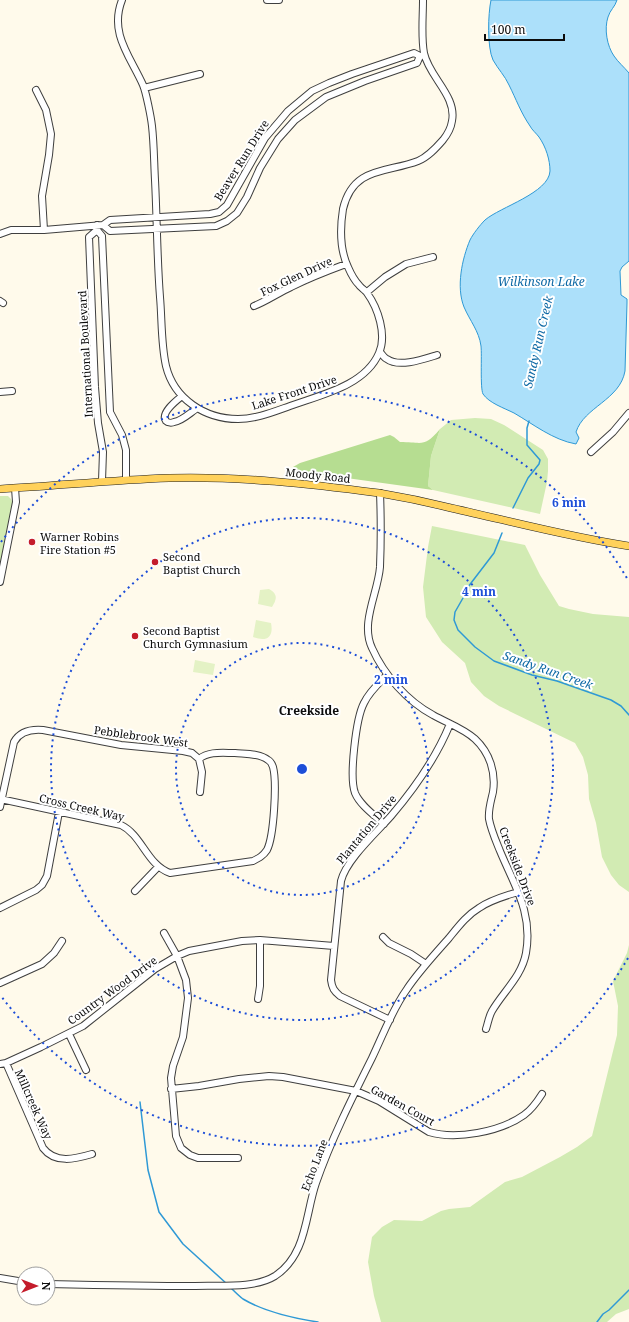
<svg xmlns="http://www.w3.org/2000/svg" width="629" height="1322" viewBox="0 0 629 1322" font-family="'Noto Serif',serif">
<rect width="100%" height="100%" fill="#fffaeb"/>
<path fill="#d2ebb3" d="M475,418L491,419L504,425L543,450L548,459V471L547,482L540,514L433,490L428,486L431,456L440,429L451,420Z
M0,496H8L11,499L13,504L0,568Z
M432,526L525,545L540,575L559,606L569,609L593,614L629,617V892L619,885L611,875L602,857L596,823L589,799L588,775L583,757L575,743L499,706L484,696L471,682L465,663L442,642L426,617L423,587L428,547Z
M629,945V1309L616,1314L607,1322H381L374,1296L368,1262L372,1237L382,1227L394,1220L422,1221L441,1211L449,1209L470,1207L505,1182L522,1177L560,1157L577,1147L592,1136L617,1035L618,1006L613,981L627,953Z"/>
<path fill="#b6dd91" d="M440,429L431,456L428,486L433,490L332,476L294,472L292,470L293,467L300,463L390,435L394,437L400,442C423,442 424,448 440,429Z"/>
<path fill="#e4f2c5" d="M269,589C278,594 277,599 272,607L258,604L260,590Z
M256,620L271,623C274,638 266,642 253,637Z
M195,660L215,664L213,675L193,672Z"/>
<path fill="#ace0fa" stroke="#2f99d5" d="M491,0H617C615,7 610,10 608,17C604,29 607,46 614,56C618,62 624,67 629,73V261L622,267L620,271L621,295L627,299V303L625,371C620,400 584,407 576,432L579,438L576,444C553,440 533,424 514,413C504,408 489,403 483,394C480,388 482,355 481,346C479,331 470,321 464,307C456,287 462,259 470,240C473,234 480,225 485,220C500,207 549,193 550,171C550,160 546,147 539,137C536,133 532,130 530,126C521,113 516,99 509,85C505,76 498,69 493,60C487,47 488,14 491,0Z"/>
<g fill="none" stroke-linecap="round" stroke-linejoin="round">
<path stroke="#2f99d5" stroke-width="1.5" d="M513,508L528,478L539,464L540,460L527,445V428L529,421
M502,533L494,553L468,587L463,598L455,612L454,620L458,630L475,647L494,661L532,675L557,681L611,700L621,706L629,715
M140,1102L148,1170L159,1212L183,1244L227,1284
M231,1288C235,1292 239,1296 243,1299C265,1312 292,1318 318,1322
M597,1322L603,1314L609,1310L629,1290"/>
<g stroke="#3f3f3f" stroke-width="8">
<path id="minor" d="M122,0C109,33 130,56 143,85C146,92 151,117 152,126C154,144 154,162 155,180C157,219 157,258 160,297C162,320 161,344 166,366C174,399 205,419 238,419C256,419 273,412 290,406C320,395 365,386 379,353C387,335 378,308 367,293C366,291 360,287 359,285C354,280 351,274 348,267C340,250 340,228 343,209C353,166 387,173 418,161C428,157 436,148 443,140C447,135 451,128 452,121C457,96 429,77 424,53C421,37 423,17 423,0
M267,0H279
M144,88L200,74
M36,90L46,110L51,134L49,155L42,196L44,230
M97,225V230L102,236L110,412L122,435L126,450V480
M103,225L110,231L216,226L227,221L237,213L247,197L260,168L278,139L295,120L326,97L365,81L417,63L420,56
M97,230L89,237L95,387L98,423L103,452L102,481
M0,234L11,230H44L103,225L110,220L210,214L219,212L227,205L265,138L288,111L312,91L329,83L352,74L414,53L420,56L424,55
M367,292L385,277L406,264L433,257
M0,301L3,303
M254,306C267,301 278,293 291,287C309,278 327,271 346,264
M380,352C382,354 384,358 387,359C399,368 424,359 437,355
M0,392L12,391
M182,396C177,400 160,413 166,421C168,423 172,423 174,422C182,421 190,413 196,409
M591,452L613,432L629,413
M380,493C381,518 381,542 380,567C378,593 360,623 372,648C384,675 407,701 433,715C447,723 463,728 475,739C490,753 496,773 493,792C491,801 488,810 489,819C491,830 496,841 500,851C515,887 533,913 526,953C522,976 503,992 492,1011C489,1016 488,1023 486,1029
M0,582L16,502L15,488
M199,759L202,772L200,792
M0,799L121,825C142,835 147,865 170,873L253,861C259,858 263,856 267,850C274,836 277,782 273,767C272,764 270,761 268,760C260,753 244,754 235,753C222,753 209,751 199,759
M0,807L14,742C20,731 31,729 43,730L121,745L183,751L192,753L199,759
M384,824C374,815 360,805 355,793C349,777 356,718 364,703C369,692 379,683 387,675
M135,891L158,867
M0,908L36,890L42,885L47,876L59,812
M164,933L177,956L186,980L188,998L183,1037L173,1066L171,1078L176,1136L181,1148L190,1155L198,1158H238
M383,937L389,943L411,954L426,964
M0,983L42,964L54,953L62,941
M258,999L260,986V940
M390,1020L340,996C334,991 332,988 331,980L341,881C346,860 376,833 391,816C415,788 436,758 450,724
M69,1034L86,1070
M6,1063L43,1148C55,1164 75,1159 92,1154
M0,1064L6,1063L41,1047L83,1026L155,969L177,956L189,951L242,941L260,940L334,946
M171,1089L199,1086L239,1079L269,1076L283,1077L356,1091L379,1101L429,1132C456,1140 500,1132 524,1115C531,1110 537,1102 542,1094
M0,1278L24,1282
M48,1284C97,1285 146,1286 195,1286C219,1285 254,1289 275,1276C307,1255 305,1215 316,1183C331,1140 352,1098 372,1058C383,1035 392,1010 407,989C419,971 435,954 449,938C458,927 467,915 479,908C490,900 505,896 518,892"/>
</g>
<g stroke="#1d1d1d" stroke-width="8">
<path id="major" d="M0,489C56,486 112,480 169,478C239,476 310,484 379,493C403,497 427,502 451,508C510,521 569,537 629,546"/>
</g>
<use href="#minor" stroke="#fff" stroke-width="6"/>
<use href="#major" stroke="#ffd15b" stroke-width="7"/>
</g>
<g fill="none" stroke="#1d4ed8" stroke-width="2" stroke-dasharray="2 4">
<circle cx="302" cy="769" r="126"/>
<circle cx="302" cy="769" r="251"/>
<path d="M628 958A377 377 0 0 1 1 996M1 542A377 377 0 0 1 628 580"/>
</g>
<g fill="#c41c2b" stroke="#fff" stroke-width="1.5">
<circle cx="32" cy="542" r="4"/>
<circle cx="155" cy="562" r="4"/>
<circle cx="135" cy="636" r="4"/>
</g>
<g text-anchor="middle" dominant-baseline="central" stroke-width="4" stroke-linejoin="round" paint-order="stroke">
<g font-size="11" fill="#0c0c0c" stroke="#fff">
<text transform="translate(241 160) rotate(-58)">Beaver Run Drive</text>
<text transform="translate(296 276) rotate(-25)">Fox Glen Drive</text>
<text transform="translate(85 354) rotate(-93)">International Boulevard</text>
<text transform="translate(294 392) rotate(-18)">Lake Front Drive</text>
<text transform="translate(318 475) rotate(6)">Moody Road</text>
<text transform="translate(141 736) rotate(8)">Pebblebrook West</text>
<text transform="translate(82 807) rotate(13)">Cross Creek Way</text>
<text transform="translate(366 829) rotate(-50)">Plantation Drive</text>
<text transform="translate(518 866) rotate(69)">Creekside Drive</text>
<text transform="translate(112 990) rotate(-36)">Country Wood Drive</text>
<text transform="translate(34 1104) rotate(66)">Millcreek Way</text>
<text transform="translate(403 1105) rotate(29)">Garden Court</text>
<text transform="translate(314 1165) rotate(-69)">Echo Lane</text>
</g>
<g font-size="11" fill="#0c0c0c" stroke="#fff" text-anchor="start">
<text x="40" y="536">Warner Robins<tspan x="40" dy="13">Fire Station #5</tspan></text>
<text x="163" y="556">Second<tspan x="163" dy="13">Baptist Church</tspan></text>
<text x="143" y="630">Second Baptist<tspan x="143" dy="13">Church Gymnasium</tspan></text>
</g>
<g font-size="12" font-style="italic" fill="#0e69a5" stroke="#fff">
<text x="541" y="281">Wilkinson Lake</text>
<text transform="translate(538 342) rotate(-77)">Sandy Run Creek</text>
<text transform="translate(548 670) rotate(19)">Sandy Run Creek</text>
</g>
<g font-size="12" font-weight="bold" fill="#0c0c0c" stroke="#fff">
<text x="309" y="710">Creekside</text>
</g>
</g>
<circle cx="302" cy="769" r="6" fill="#1d4ed8" stroke="#fff" stroke-width="2"/>
<g font-size="12" text-anchor="middle" font-weight="bold" fill="#1d4ed8" stroke="#fff" stroke-width="4" stroke-linejoin="round" paint-order="stroke">
<text x="569" y="507">6 min</text>
<text x="479" y="596">4 min</text>
<text x="391" y="684">2 min</text>
</g>
<g transform="translate(36 1286) rotate(90)"><circle r="19" fill="#ffffff" stroke="#9e9e9e"/>
<path d="M0-3L7 15L0 10L-7 15Z" fill="#c41c2b"/>
<text y="-6" font-size="11" font-weight="bold" text-anchor="middle" fill="#0c0c0c">N</text>
</g>
<path d="M485 34v6h79v-6" fill="none" stroke="#0c0c0c" stroke-width="2"/>
<text x="491" y="34" font-size="12" fill="#0c0c0c" stroke="#ffffff" stroke-width="3" paint-order="stroke">100 m</text>
</svg>
